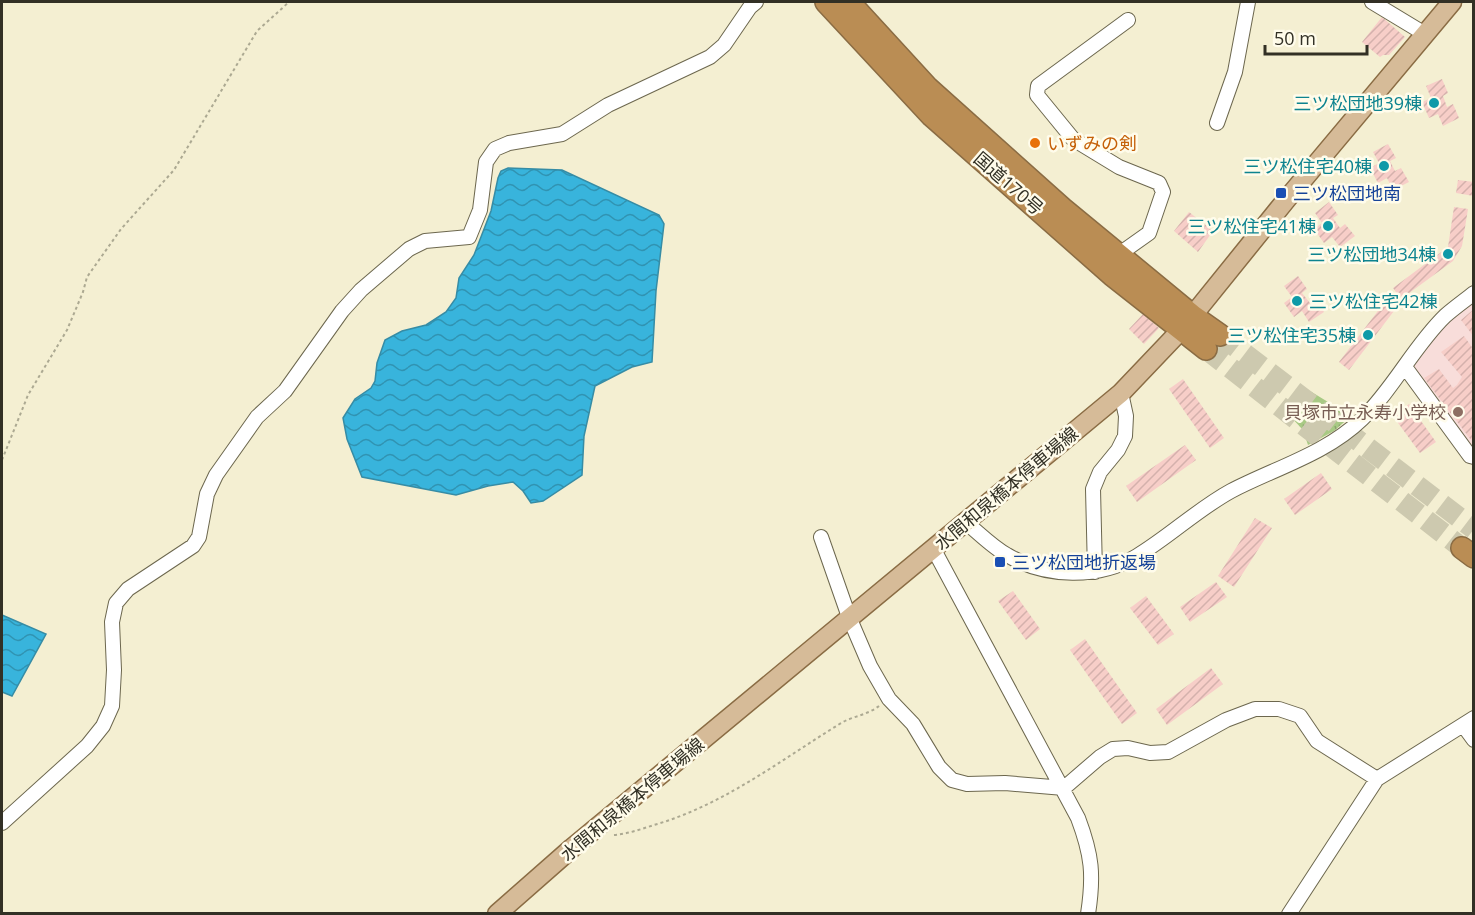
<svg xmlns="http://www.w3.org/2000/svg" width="1475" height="915" viewBox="0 0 1475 915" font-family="'Open Sans','Noto Sans JP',sans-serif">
<defs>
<pattern id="park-tufts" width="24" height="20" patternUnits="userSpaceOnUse" patternTransform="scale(1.5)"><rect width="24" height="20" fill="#a8c984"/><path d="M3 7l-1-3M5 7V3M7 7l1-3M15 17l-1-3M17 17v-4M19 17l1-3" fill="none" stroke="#89a46c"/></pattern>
<pattern id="water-waves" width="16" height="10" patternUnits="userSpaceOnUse" patternTransform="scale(1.5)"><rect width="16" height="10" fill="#38b4dc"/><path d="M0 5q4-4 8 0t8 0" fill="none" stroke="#3093b2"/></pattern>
<pattern id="building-hatch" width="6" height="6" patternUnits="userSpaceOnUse" patternTransform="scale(1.5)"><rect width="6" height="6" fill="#f7cec8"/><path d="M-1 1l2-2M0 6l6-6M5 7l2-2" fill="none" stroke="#d4b1ac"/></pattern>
</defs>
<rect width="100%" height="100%" fill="#f4efd2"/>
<path fill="#f8ddda" d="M1473,300V456L1411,368L1439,331Z"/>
<path fill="url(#park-tufts)" d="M1310,391L1351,416L1334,431L1308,445L1303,430L1290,416Z"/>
<path fill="url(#water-waves)" stroke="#368ca5" stroke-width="1.5" d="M508,168L562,170L659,215L664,224L656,291L652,362L632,367L595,386L584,436L582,475L543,501L531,503L523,491L513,482L488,486L456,495L362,477L347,439L343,418L355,399L371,388L375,381L377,363L385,340L402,331L426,325L446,312L456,298L459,278L474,255L491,211L498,178L501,171Z
M2,615L46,634L12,696L2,692Z"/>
<path fill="url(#building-hatch)" d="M1382,17L1405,37L1389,55H1383L1380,57L1362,42Z
M1442,79L1448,93L1443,96L1447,107L1453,104L1459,118L1443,126L1438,114L1429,118L1422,102L1431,98L1426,86Z
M1388,144L1396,158L1390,161L1395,171L1401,168L1409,182L1393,190L1387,178L1378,183L1370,168L1379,163L1373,152Z
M1458,180L1474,182V196L1456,193Z
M1329,202L1338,215L1333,218L1340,228L1345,224L1355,236L1340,247L1332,237L1324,243L1314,229L1322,223L1315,213Z
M1454,207L1468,209L1462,246L1453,261L1401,299L1393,288L1448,247Z
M1189,212L1213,231L1198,252L1174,231Z
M1298,276L1307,289L1302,293L1310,303L1315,299L1324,312L1309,322L1302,311L1294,317L1284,303L1292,297L1284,286Z
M1387,299L1397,307L1349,370L1339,362Z
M1474,309V337L1461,320Z
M1143,314L1159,328L1144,344L1129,329Z
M1464,336L1474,350V414L1472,415L1474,437L1471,440L1424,378L1439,369L1453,388L1457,385L1462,377L1441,352Z
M1183,379L1224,438L1210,448L1169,389Z
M1409,404L1436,442L1420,453L1393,416Z
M1185,445L1196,460L1137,502L1126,486Z
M1321,473L1332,489L1295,515L1284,499Z
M1255,518L1272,528L1234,587L1218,576Z
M1216,582L1227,597L1190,622L1180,607Z
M1013,591L1040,629L1026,640L998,601Z
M1146,596L1174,634L1158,645L1130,608Z
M1085,639L1137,713L1122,724L1070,650Z
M1211,668L1223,684L1167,725L1156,709Z"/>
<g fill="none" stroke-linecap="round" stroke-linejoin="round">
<path stroke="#cdc9af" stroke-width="21" stroke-dasharray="21 10" stroke-linecap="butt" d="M1220,335L1474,529
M1206,349L1462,548"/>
<g stroke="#6c674e" stroke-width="16">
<path id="minor" d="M1372,2L1425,34
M1217,123L1235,72L1248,2
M1118,255L1149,233L1163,192L1159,183L1119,167L1073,139L1037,95L1038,86L1128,20
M1405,367L1470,456L1474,457
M964,521C978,532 992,547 1007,555C1046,578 1099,579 1137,556C1170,536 1198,509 1231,491C1275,468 1326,454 1362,419C1394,388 1414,346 1445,316C1454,308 1464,301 1474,293
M821,537L849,617L870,666L889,699L913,724L939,767L952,780L967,784L1005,783L1064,788L1100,757L1113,749L1128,748L1150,753L1168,752L1226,720L1255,709H1279L1300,716L1317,741L1377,779
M933,548L1078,818C1092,855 1094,875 1088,914
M1095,572L1093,489L1100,472L1118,450L1125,436L1126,416L1121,393
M1463,725L1474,740
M2,823L87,746L103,726L112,706L114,670L112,622L116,603L128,589L193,546L199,537L207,494L216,475L257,417L285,391L342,311L361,290L409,249L425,241L469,237L480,210L486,162L495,149L509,143L562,134L608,105L710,57L724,45L750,7L756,2
M1289,914L1377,779L1474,718"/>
</g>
<g stroke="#8a6c44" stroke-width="21">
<path id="major" d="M497,914L572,848L1121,393L1181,330L1286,200L1452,2"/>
</g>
<g stroke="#8a6c44" stroke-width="24">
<path id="highway" d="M826,2L932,116L1112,275L1206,349
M849,2L928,88L1062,208L1193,316L1220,335
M1462,548L1474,557"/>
</g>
<path stroke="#aca992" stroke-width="2" stroke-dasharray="3 3" stroke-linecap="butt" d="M2,460L28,395L67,330L83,292L87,277L121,229L174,170L257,31L289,2
M614,835C628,834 641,829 654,825C723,805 778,762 838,725C851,716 866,716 879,706"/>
<use href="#minor" stroke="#fff" stroke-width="14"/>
<use href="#major" stroke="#d6bb98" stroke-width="18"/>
<use href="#highway" stroke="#ba8d54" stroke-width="21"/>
</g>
<g fill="#0f9aa8" stroke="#fffceb" stroke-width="2">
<circle cx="1434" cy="103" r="6"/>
<circle cx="1384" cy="166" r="6"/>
<circle cx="1328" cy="226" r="6"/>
<circle cx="1448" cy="254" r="6"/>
<circle cx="1297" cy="301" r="6"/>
<circle cx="1368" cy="335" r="6"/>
</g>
<circle fill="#e8710a" stroke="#fffceb" stroke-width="2" cx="1035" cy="143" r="6"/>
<g fill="#1a4fb4" stroke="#fffceb" stroke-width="2">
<rect x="1275" y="187" width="12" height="12" rx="3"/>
<rect x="994" y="556" width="12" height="12" rx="3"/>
</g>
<circle fill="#8d6e63" stroke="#fffceb" stroke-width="2" cx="1458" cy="412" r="6"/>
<g text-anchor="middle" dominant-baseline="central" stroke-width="5" stroke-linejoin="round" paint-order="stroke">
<g font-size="18" fill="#0d838f" stroke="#fffceb" text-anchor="end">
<text x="1422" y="103">三ツ松団地39棟</text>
<text x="1372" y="166">三ツ松住宅40棟</text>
<text x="1316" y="226">三ツ松住宅41棟</text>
<text x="1436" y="254">三ツ松団地34棟</text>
<text x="1309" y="301" text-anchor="start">三ツ松住宅42棟</text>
<text x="1356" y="335">三ツ松住宅35棟</text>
</g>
<g font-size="18" fill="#c56008" stroke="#fffceb" text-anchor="start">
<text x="1047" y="143">いずみの剣</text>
</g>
<g font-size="18" fill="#323025" stroke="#fffceb">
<text transform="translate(1009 183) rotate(41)">国道170号</text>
<text transform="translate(1006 488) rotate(-40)">水間和泉橋本停車場線</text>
<text transform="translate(632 799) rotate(-40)">水間和泉橋本停車場線</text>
</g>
<g font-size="18" fill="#164399" stroke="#fffceb" text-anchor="start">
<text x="1293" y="193">三ツ松団地南</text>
<text x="1012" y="562">三ツ松団地折返場</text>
</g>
<g font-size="18" fill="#785e54" stroke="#fffceb" text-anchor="end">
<text x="1446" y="412">貝塚市立永寿小学校</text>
</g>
</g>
<rect width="1475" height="915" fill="none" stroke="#323025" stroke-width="6"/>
<path d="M1265 45v9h102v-9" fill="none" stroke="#323025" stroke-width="3"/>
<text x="1274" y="45" font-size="18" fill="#323025" stroke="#fffceb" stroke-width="4.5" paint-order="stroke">50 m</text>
</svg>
